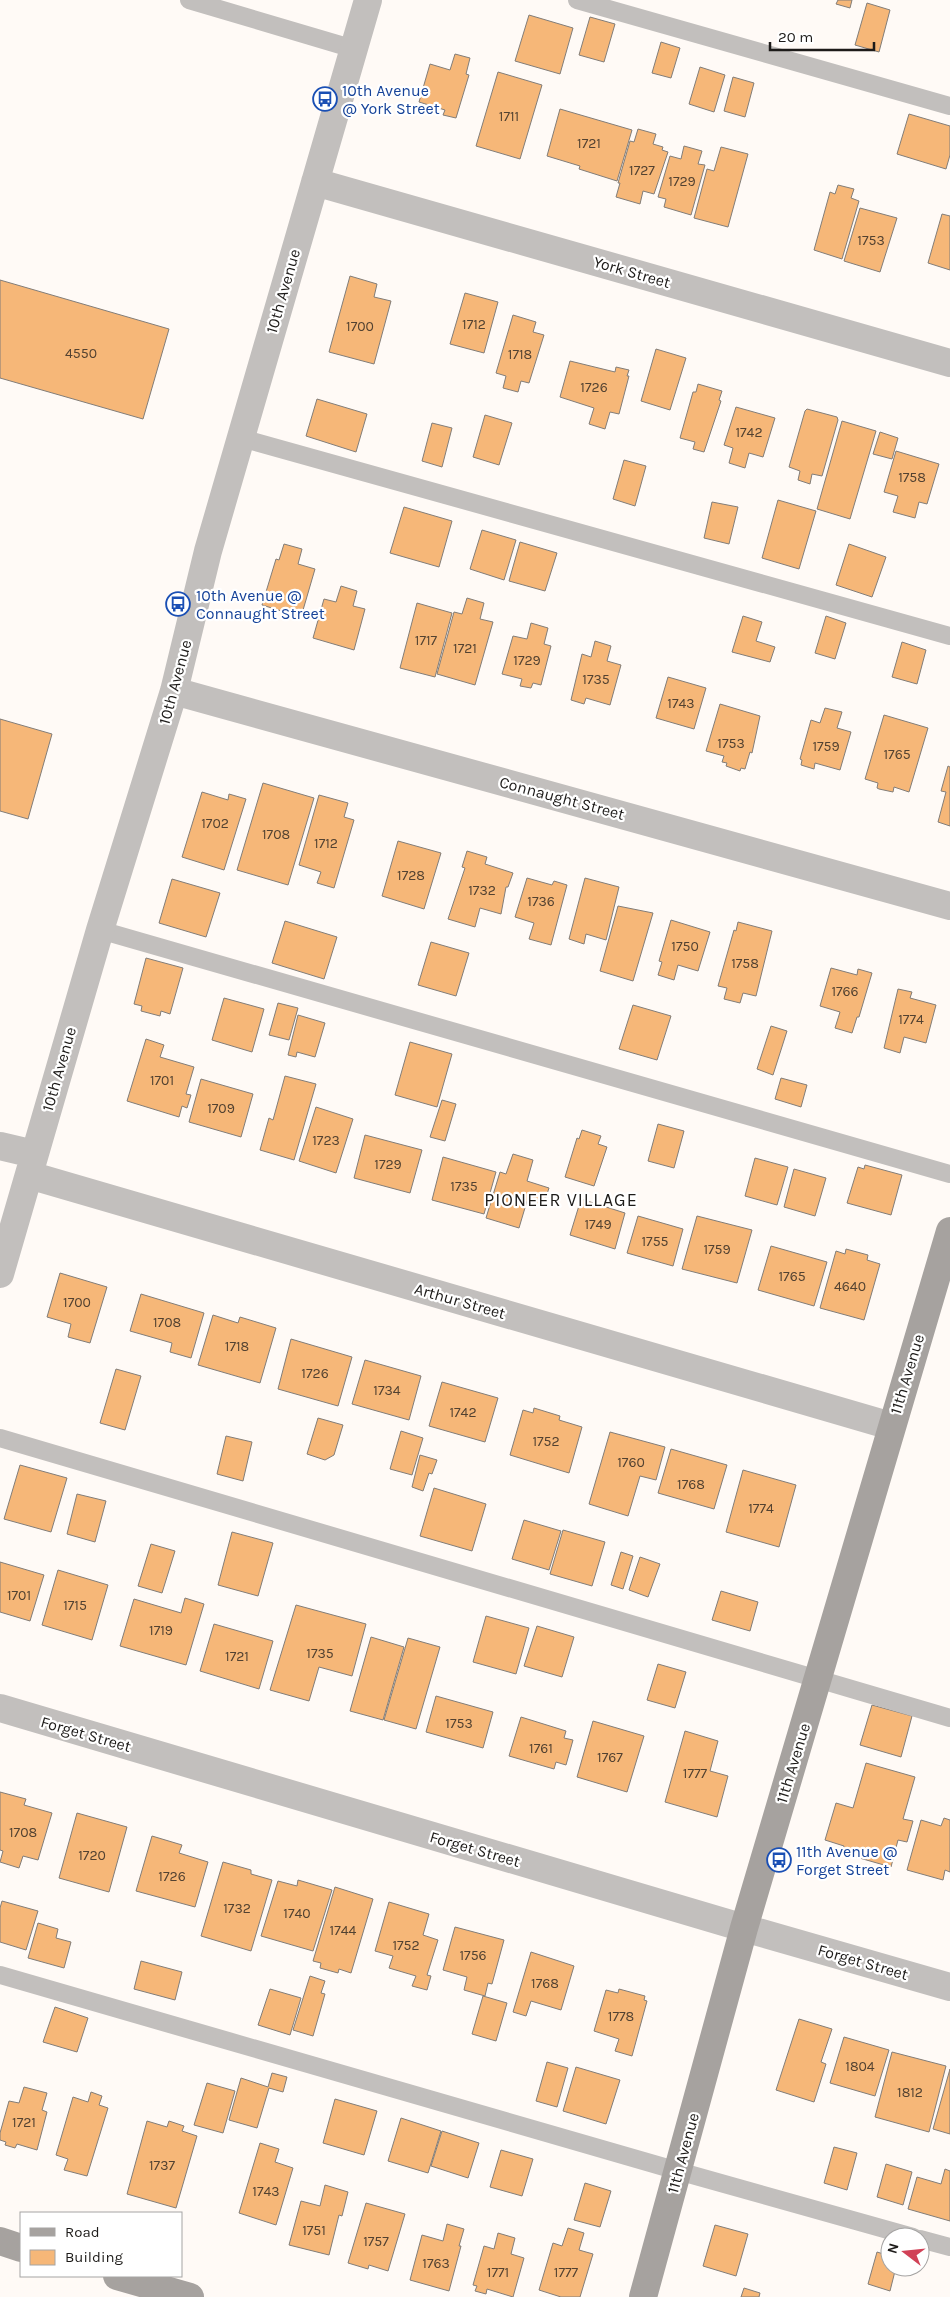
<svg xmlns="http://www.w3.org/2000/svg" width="950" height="2297" viewBox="0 0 950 2297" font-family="Karla,sans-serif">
<rect width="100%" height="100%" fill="#fffaf6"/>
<path fill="#f6b778" stroke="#827d78" d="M838,0H852L850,8L836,4Z
M867,3L890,10L879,52L855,45Z
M529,15L573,28L560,74L515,61Z
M590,17L615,24L604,62L579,55Z
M661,42L680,48L671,78L652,73Z
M455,54L470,58L466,74L469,75L456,118L443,115L445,110L419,102L430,64L450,70Z
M700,67L725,75L714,112L689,104Z
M498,72L542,85L520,159L476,146Z
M733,77L754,83L745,117L724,111Z
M560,109L632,130L617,181L579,169L580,166L547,156Z
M909,114L950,126V155L946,169L897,154Z
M638,129L656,134L653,144L663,147L662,150L668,152L654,194L643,191L640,204L616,197L620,183H618L630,141L634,142Z
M684,146L702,151L698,164L705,165L691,215L664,207L666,199L658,197L670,156L681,159Z
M721,147L748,154L728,227L694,218L707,169L714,171Z
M838,185L854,189L851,198L859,201L842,259L814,250L830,192L835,194Z
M860,208L897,218L880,272L844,261Z
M942,214L950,216V270L928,263Z
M350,276L377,284L374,297L391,301L374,364L329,352Z
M0,280L169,329L143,419L0,378Z
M465,293L498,302L484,353L450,344Z
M513,315L536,322L533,332L544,335L529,383L521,381L518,392L503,388L506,376L496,373Z
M656,349L686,358L670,410L641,401Z
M570,361L615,372L616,367L629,370L627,376H629L619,414L610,412L605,429L589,424L594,408L560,397Z
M698,384L722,391L719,400L721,401L704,452L693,449L695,442L680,438L693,392H696Z
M317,399L367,414L356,452L306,436Z
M736,407L775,418L763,457L749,453L745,468L729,463L733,448L724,445Z
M807,409L837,417L838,420L822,476L812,474L810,484L798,480L800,471L789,467L805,411Z
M485,415L512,423L499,465L473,457Z
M842,421L876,431L850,519L817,509Z
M432,423L452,428L442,467L422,461Z
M880,432L898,438L892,459L873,454Z
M896,451L939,464L927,504L919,502L915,518L893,512L898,496L884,492Z
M624,460L646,466L635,506L613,499Z
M778,500L816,511L799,569L762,558Z
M712,502L738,507L729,544L704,538Z
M404,507L452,521L439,567L390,553Z
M482,530L516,540L504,580L470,569Z
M520,542L557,553L545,591L509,581Z
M284,544L302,549L298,564L315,569L301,617L262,605L276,559L279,560Z
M849,544L886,557L872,597L836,585Z
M341,586L357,591L353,606L365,609L354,650L313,638L324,599L336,602Z
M467,598L484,603L480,619L493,622L475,685L437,674L454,612L462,614Z
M417,603L452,613L435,677L400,668Z
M743,616L762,622L756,641L775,647L770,662L732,652Z
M826,616L846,623L835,659L815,653Z
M531,623L548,628L544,644L551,646L541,685L533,683L531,688L520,686L522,679L502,674L513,636L527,639Z
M595,641L611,646L607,661L621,665L610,705L586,698L584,704L571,700L582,654L591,657Z
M902,642L926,650L917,684L892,677Z
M668,677L706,688L694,729L656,718Z
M720,704L760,716L752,753L750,752L745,769L741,768L740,771L726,766L727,763L722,762L724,756L706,751Z
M825,708L842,712L837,728L851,732L840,770L815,763L814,769L801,765L802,760L800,759L811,720L820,723Z
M884,715L928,728L909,792L894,787L893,792L879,789L877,788L878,783L865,779Z
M0,719L52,734L28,819L0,811Z
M948,766L950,767V826L938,822L946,792L941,791Z
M263,783L314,798L288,885L237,870Z
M202,792L228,800L229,794L246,799L224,870L182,857Z
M319,795L348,803L344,817L354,820L334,888L317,883L321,872L299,865Z
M398,841L441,853L424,909L382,896Z
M467,851L487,857L485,864L513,873L508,887H506L501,914L480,908L475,927L448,919L465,868L462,867Z
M527,878L552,885L554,881L567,885L551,945L529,939L534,923L515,917Z
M585,878L619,887L606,940L586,934L584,944L569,939Z
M172,879L220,893L206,937L159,923Z
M618,906L653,913L633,981L600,971Z
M671,920L710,932L698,971L678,965L674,980L658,975L662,962L659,961Z
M285,921L337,937L324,979L272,963Z
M738,922L772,931L756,996L743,993L740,1003L724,999L727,988L718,986L734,930L736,931Z
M431,942L469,953L456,996L418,985Z
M146,958L183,968L170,1014L161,1011L160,1016L141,1011L142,1006L134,1004Z
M831,968L857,975L858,969L872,973L859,1017H857L852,1033L835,1028L840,1012L820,1006Z
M898,989L912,992L910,998L936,1005L926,1043L904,1037L900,1053L884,1048Z
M224,998L264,1009L252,1052L212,1040Z
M278,1003L298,1008L289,1040L269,1035Z
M633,1005L671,1016L657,1060L619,1049Z
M298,1015L325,1023L315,1057L297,1052L296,1057L288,1055Z
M771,1026L787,1031L773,1075L757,1069Z
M146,1039L164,1045L160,1057L194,1067L186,1094L191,1095L187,1108L182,1106L179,1117L127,1101Z
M410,1042L452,1054L437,1107L395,1095Z
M285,1076L316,1084L294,1160L260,1150L269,1118L273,1120Z
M781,1078L807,1085L801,1107L775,1099Z
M201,1079L253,1094L241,1137L189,1122Z
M442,1100L456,1104L445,1141L430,1137Z
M316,1107L353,1119L336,1173L299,1161Z
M658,1124L684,1131L674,1168L648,1161Z
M582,1130L601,1136L598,1144L607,1147L594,1186L565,1177L577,1138L579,1139Z
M365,1135L422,1150L410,1193L354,1178Z
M513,1154L533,1160L527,1181L549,1188L543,1206L527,1201L519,1228L486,1218L500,1172L506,1174Z
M443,1157L496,1172L484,1214L432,1200Z
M755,1158L788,1167L777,1205L745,1196Z
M865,1165L902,1175L891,1215L847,1203L858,1167L864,1169Z
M794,1169L826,1178L815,1216L784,1207Z
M581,1199L625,1213L615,1249L570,1235Z
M638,1216L683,1229L673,1266L627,1253Z
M697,1216L752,1230L737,1283L682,1269Z
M771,1246L827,1262L814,1306L758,1290Z
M846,1249L868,1255L867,1260L880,1264L864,1320L820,1308L836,1251L845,1254Z
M60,1273L107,1287L90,1343L68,1337L71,1324L47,1317Z
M141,1294L204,1313L191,1358L170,1352L172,1343L130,1331Z
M213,1315L238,1323L240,1317L276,1328L260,1383L198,1365Z
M291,1339L352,1357L338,1406L278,1389Z
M365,1360L421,1376L409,1420L352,1404Z
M116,1369L141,1376L125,1430L100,1423Z
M442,1382L498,1398L485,1442L429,1426Z
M534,1408L560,1416L559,1420L582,1427L569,1473L510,1455L523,1410L533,1413Z
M318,1418L343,1425L334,1455L325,1460L307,1454Z
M401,1431L423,1438L412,1475L390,1469Z
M610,1432L665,1447L656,1480L640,1476L628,1516L589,1504Z
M226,1436L252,1442L243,1481L217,1474Z
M671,1449L727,1465L714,1509L658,1493Z
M420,1455L437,1460L432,1474L429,1473L423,1491L412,1487Z
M20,1465L67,1478L51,1532L4,1519Z
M743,1470L796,1485L779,1547L726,1532Z
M434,1488L486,1504L472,1551L420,1536Z
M77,1494L106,1501L95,1542L67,1534Z
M524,1520L561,1531L549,1570L512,1559Z
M563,1530L605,1542L592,1586L550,1574Z
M232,1532L273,1543L258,1596L218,1585Z
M151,1544L175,1551L162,1593L138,1586Z
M621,1552L633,1556L623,1589L611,1585Z
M640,1557L660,1564L648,1597L629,1590Z
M0,1562L44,1575L30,1621L0,1612Z
M58,1570L108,1585L92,1640L42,1625Z
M721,1591L758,1602L750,1631L712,1620Z
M185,1598L204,1604L186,1665L120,1646L134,1599L181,1613Z
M296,1605L366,1624L352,1676L319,1667L309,1701L270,1690Z
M486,1616L529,1628L516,1674L473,1662Z
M214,1624L273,1641L259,1689L200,1671Z
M537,1626L574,1637L562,1677L524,1666Z
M371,1637L404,1647L383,1720L350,1711Z
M408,1638L440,1647L416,1729L384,1720Z
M658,1664L686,1672L675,1708L647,1700Z
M436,1696L493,1712L483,1748L426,1732Z
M872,1705L912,1716L901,1757L860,1745Z
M521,1717L566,1731L564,1738L573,1740L566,1765L556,1762L554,1769L509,1756Z
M593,1721L644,1736L627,1792L577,1777Z
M685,1731L718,1741L710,1771L728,1776L717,1817L665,1802Z
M866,1763L915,1777L903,1819L913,1821L907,1842L898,1840L891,1867L842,1853L844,1846L825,1840L836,1803L853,1808Z
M0,1792L26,1799L24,1805L52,1813L38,1860L23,1856L19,1868L0,1862L3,1851L0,1850Z
M77,1813L127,1827L109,1892L59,1878Z
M944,1818L950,1820V1872L945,1870L943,1880L907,1870L921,1820L941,1826Z
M152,1836L182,1845L179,1853L208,1862L195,1907L136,1891Z
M223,1862L251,1870V1874L272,1880L251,1951L201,1936Z
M298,1880L332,1890L313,1951L261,1936L278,1881L297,1886Z
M335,1887L373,1899L351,1973L339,1969L338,1973L320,1968L321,1963L313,1961Z
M2,1901L38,1911L26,1950L0,1942V1908Z
M389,1902L429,1914L423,1935L438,1940L427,1975L431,1976L427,1990L412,1986L416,1976L389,1968L393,1956L375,1951Z
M38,1923L58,1929L56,1938L71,1942L64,1968L28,1958Z
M455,1927L504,1940L492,1984L488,1983L485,1996L464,1990L467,1977L443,1970Z
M531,1952L574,1966L561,2010L531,2001L526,2016L513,2012Z
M141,1961L182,1972L175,2000L134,1989Z
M310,1976L325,1981L321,1993L325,1994L313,2036L293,2030Z
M270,1989L301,1998L290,2035L258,2025Z
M619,1989L645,1996L644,2000L647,2001L632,2056L615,2051L619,2039L594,2031L606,1990L618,1993Z
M483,1996L507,2003L496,2041L472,2034Z
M55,2007L88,2018L77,2052L43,2042Z
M799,2019L832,2029L821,2062L826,2064L814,2102L776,2090Z
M844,2037L889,2050L875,2096L830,2083Z
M892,2052L946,2066L929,2132L875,2117Z
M547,2062L568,2068L557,2107L536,2101Z
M576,2067L620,2080L606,2124L563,2111Z
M950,2069V2134L933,2129Z
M272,2073L287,2077L283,2092L269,2088L257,2128L229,2120L241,2078L268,2087Z
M207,2083L235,2091L223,2133L194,2125Z
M24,2087L47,2093L42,2110L47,2112L37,2150L17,2144L15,2148L5,2145L6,2142L0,2140V2133L9,2101L19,2103Z
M91,2092L102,2096L99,2105L108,2108L87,2176L64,2170L68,2159L56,2155L73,2097L88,2102Z
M335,2099L377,2111L364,2155L323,2143Z
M401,2118L441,2131L428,2173L388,2161Z
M147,2121L167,2127L169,2121L184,2126L182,2131L197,2136L176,2208L127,2194Z
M442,2131L479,2143L468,2178L431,2166Z
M260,2143L279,2149L275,2162L293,2168L276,2225L239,2213Z
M834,2147L857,2153L847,2190L824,2183Z
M501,2150L533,2159L522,2196L490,2187Z
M886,2164L912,2172L903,2205L877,2197Z
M945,2169L950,2171V2221L908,2209L917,2177L941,2184Z
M585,2183L611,2191L600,2227L574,2220Z
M325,2185L348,2192L342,2216L339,2215L329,2255L289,2245L301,2201L320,2206Z
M366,2203L405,2214L388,2271L369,2265L368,2269L348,2263Z
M447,2224L464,2229L459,2246H461L449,2291L410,2280L422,2235L443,2241Z
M715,2225L748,2234L736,2276L703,2266Z
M568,2228L584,2233L579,2250L593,2254L580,2297H561L539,2290L553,2243L562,2246Z
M498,2233L515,2238L511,2254L524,2258L513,2297L487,2289L486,2294L475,2291L477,2286L473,2285L484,2246L494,2249Z
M877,2252L890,2256V2267H896L890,2291L868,2284Z
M744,2288L760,2293L759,2297H741Z"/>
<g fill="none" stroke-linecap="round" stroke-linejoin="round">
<path stroke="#c2bfbd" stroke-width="18" d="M189,0L354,49
M577,0L950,106
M241,438L950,636
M100,930L950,1174
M0,1438L950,1718
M0,1975L678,2171L913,2237
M920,2239L950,2247"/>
<path stroke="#c2bfbd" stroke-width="28" d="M315,182L950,363
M174,691L950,906
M0,1146L34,1154
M29,1175L891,1426
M0,1274L100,930L174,691L208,551L368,0
M0,1708L744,1928L950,1987"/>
<path stroke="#a6a29f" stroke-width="28" d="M0,2241L21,2248
M117,2276L190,2297
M643,2297L744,1928L950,1231"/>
</g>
<defs>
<g id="bus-ring" transform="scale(1.25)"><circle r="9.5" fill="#fff" stroke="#1a4fb4" stroke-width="1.5"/><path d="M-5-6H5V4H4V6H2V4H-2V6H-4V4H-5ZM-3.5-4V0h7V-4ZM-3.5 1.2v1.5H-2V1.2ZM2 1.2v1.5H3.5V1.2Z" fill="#1a4fb4"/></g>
</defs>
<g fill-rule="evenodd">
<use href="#bus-ring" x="325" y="99"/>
<use href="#bus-ring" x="178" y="604"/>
<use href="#bus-ring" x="779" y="1860"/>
</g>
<g text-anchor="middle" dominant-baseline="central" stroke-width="4.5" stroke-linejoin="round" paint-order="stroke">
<g font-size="14" fill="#534231">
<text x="509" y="116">1711</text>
<text x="589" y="143">1721</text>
<text x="642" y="170">1727</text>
<text x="682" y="181">1729</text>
<text x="871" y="240">1753</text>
<text x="474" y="324">1712</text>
<text x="360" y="326">1700</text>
<text x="81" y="353">4550</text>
<text x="520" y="354">1718</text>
<text x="594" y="387">1726</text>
<text x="749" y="432">1742</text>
<text x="912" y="477">1758</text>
<text x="426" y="640">1717</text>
<text x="465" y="648">1721</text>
<text x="527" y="660">1729</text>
<text x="596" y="679">1735</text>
<text x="681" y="703">1743</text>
<text x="731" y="743">1753</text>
<text x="826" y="746">1759</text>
<text x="897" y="754">1765</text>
<text x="215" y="823">1702</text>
<text x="276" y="834">1708</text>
<text x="326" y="843">1712</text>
<text x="411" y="875">1728</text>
<text x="482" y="890">1732</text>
<text x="541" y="901">1736</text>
<text x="685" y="946">1750</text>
<text x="745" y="963">1758</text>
<text x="845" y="991">1766</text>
<text x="911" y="1019">1774</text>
<text x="162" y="1080">1701</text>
<text x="221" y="1108">1709</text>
<text x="326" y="1140">1723</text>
<text x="388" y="1164">1729</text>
<text x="464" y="1186">1735</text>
<text x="598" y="1224">1749</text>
<text x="655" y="1241">1755</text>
<text x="717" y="1249">1759</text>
<text x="792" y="1276">1765</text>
<text x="850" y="1286">4640</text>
<text x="77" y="1302">1700</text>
<text x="167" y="1322">1708</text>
<text x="237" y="1346">1718</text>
<text x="315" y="1373">1726</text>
<text x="387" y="1390">1734</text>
<text x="463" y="1412">1742</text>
<text x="546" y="1441">1752</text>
<text x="631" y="1462">1760</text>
<text x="691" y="1484">1768</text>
<text x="761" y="1508">1774</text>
<text x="19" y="1595">1701</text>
<text x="75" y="1605">1715</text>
<text x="161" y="1630">1719</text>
<text x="320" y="1653">1735</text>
<text x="237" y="1656">1721</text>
<text x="459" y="1723">1753</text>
<text x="541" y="1748">1761</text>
<text x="610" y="1757">1767</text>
<text x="695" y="1773">1777</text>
<text x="23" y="1832">1708</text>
<text x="92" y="1855">1720</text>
<text x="172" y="1876">1726</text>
<text x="237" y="1908">1732</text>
<text x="297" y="1913">1740</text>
<text x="343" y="1930">1744</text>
<text x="406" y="1945">1752</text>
<text x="473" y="1955">1756</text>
<text x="545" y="1983">1768</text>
<text x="621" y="2016">1778</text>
<text x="860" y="2066">1804</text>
<text x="910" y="2092">1812</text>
<text x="24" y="2122">1721</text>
<text x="162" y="2165">1737</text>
<text x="266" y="2191">1743</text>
<text x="314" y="2230">1751</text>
<text x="376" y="2241">1757</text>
<text x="436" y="2263">1763</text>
<text x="498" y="2272">1771</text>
<text x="566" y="2272">1777</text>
</g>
<g font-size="16" fill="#164399" stroke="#fff" text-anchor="start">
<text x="342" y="90">10th Avenue<tspan x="342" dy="18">@ York Street</tspan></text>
<text x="196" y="595">10th Avenue @<tspan x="196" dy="18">Connaught Street</tspan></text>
<text x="796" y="1851">11th Avenue @<tspan x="796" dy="18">Forget Street</tspan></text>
</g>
<g font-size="16" fill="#1d1b19" stroke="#fff">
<text transform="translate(632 272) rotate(16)">York Street</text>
<text transform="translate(283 291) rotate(-74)">10th Avenue</text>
<text transform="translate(175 682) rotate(-75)">10th Avenue</text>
<text transform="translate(562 798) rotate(15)">Connaught Street</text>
<text transform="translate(59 1069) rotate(-74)">10th Avenue</text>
<text transform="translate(460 1301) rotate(16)">Arthur Street</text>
<text transform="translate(907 1374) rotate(-73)">11th Avenue</text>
<text transform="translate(86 1734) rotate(16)">Forget Street</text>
<text transform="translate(793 1763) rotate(-73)">11th Avenue</text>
<text transform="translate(475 1849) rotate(16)">Forget Street</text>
<text transform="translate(863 1962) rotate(16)">Forget Street</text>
<text transform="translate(683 2153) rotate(-75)">11th Avenue</text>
</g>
<g font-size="18" letter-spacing="1" fill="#1d1b19" stroke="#fff">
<text x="561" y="1200">PIONEER VILLAGE</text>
</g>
</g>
<rect x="20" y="2212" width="162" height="65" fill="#ffffff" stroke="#a5a4a3"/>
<rect x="30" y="2228" width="25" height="8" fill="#a6a29f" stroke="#a5a4a3"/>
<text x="65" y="2237" font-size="15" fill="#1d1b19">Road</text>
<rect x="30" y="2250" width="25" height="15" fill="#f6b778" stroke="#a5a4a3"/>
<text x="65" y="2262" font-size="15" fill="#1d1b19">Building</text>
<g transform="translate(905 2252) rotate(286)"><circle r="24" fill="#ffffff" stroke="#a5a4a3"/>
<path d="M0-4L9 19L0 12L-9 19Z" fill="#d14157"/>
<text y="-8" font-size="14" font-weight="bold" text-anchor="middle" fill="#1d1b19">N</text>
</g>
<path d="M770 42v8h104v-8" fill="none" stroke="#1d1b19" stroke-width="2.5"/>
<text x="778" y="42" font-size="15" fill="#1d1b19" stroke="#ffffff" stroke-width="4" paint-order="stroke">20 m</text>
</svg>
